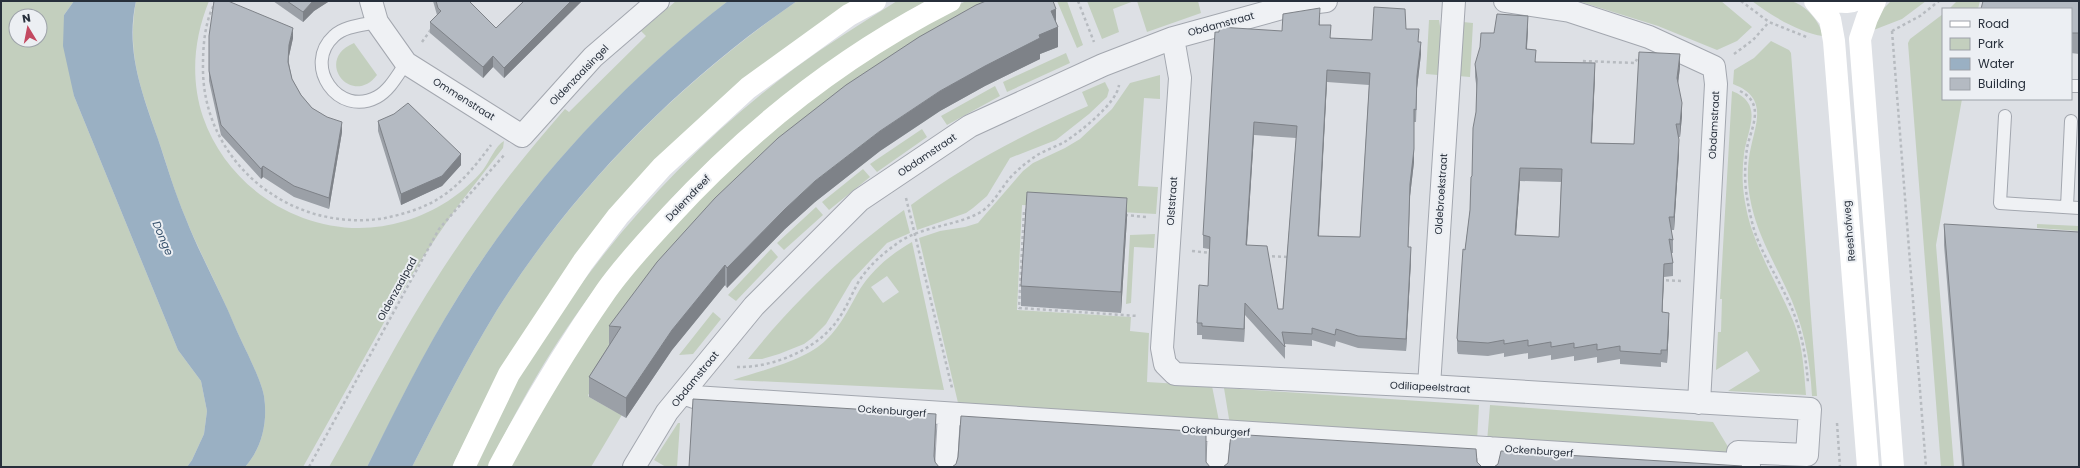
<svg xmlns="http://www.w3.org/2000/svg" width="2080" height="468" viewBox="0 0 2080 468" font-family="Poppins,sans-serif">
<rect width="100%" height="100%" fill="#dde0e5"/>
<path fill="#c3cfbe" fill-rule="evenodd" d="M1,1H74L64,15L74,96L178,350L201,381L207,411L204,434L192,460L187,467H1ZM16,16H40V40H16Z
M136,1H209C194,38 190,78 203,117C231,198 322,247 405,221C435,212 463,194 483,170C489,162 496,145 504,141L503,148L457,207L423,257L391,310L303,467H245C262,448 268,422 264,396C261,379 243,345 235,327C220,290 201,256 186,219C175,194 168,168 159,142C142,91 126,56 136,1Z
M676,1H728C624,82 529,182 458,297C424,352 396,410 367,467H329C366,401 401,333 442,270C479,213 520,160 565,109L569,112L646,36L641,31Z
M797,1H862L686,137L473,424L452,467H412C439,414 466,361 497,310C574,188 678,84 797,1Z
M897,1H926C783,84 660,190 567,328C537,372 512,419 488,467H472C491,431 508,394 530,359C600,247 689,147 795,68C828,44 863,22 897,1Z
M966,1H1024L590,393L588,395L589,397L614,411L623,413L591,467H508L589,327L684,210L815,94L938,15Z
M1057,1H1067L1083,45L1077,48Z
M1087,1H1134L1113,9L1119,32L1102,39Z
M1137,1H1198L1201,13L1147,32Z
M1578,1H1721L1752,27L1737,41L1717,50L1658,26Z
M1752,1C1764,1 1778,0 1790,1C1806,4 1820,22 1823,36C1800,33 1770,15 1752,1Z
M1891,1H1926L1902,19L1871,31L1884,8Z
M1957,1H1980L1978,9H1949Z
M1943,14V99H1962L1936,245L1954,467H1941L1908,43L1910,39Z
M1429,20H1439L1441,32L1438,75L1426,74Z
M1463,22L1473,23L1470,77L1458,76Z
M1771,41L1789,50L1791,53L1817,396H1812C1810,358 1803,322 1786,288C1772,258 1756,232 1750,198C1747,182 1747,163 1751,147C1757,120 1767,97 1733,84L1734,70L1754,58Z
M354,43L377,75C352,108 313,60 354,43Z
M1066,53L1070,63L1007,92L1003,82Z
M1160,75V99L1144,98L1138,186L1158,187L1156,214L1067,209V207L1022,205L1017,310L1131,317L1130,331L1149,333L1147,382L1212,386L1220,426L959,407L919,238L940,231L965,227L978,223L1023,171L1033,163L1065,148L1080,139L1112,109L1130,83Z
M1105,82L1109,90L1107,97L1089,114L1056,140L1010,158L987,196L973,208L966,213L917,230L911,205C966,164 1026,133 1088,106L1082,92Z
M995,86L1000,96L947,125L941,116Z
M1732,91C1765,104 1747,130 1744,154C1742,170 1742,186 1745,202C1752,246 1778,283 1794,323C1803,346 1804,371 1806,395L1728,391L1760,371L1747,351L1716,370L1718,332H1721L1722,299H1720Z
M922,129L927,137L877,172L870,164Z
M863,169L870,177L829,210L822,202Z
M816,207L823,215L784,250L777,243Z
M904,210L910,233L887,243L852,280L826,324L812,338L804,344L779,354L762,359H748C793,303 846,251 904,210Z
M2037,224L2079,226V231L2037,228Z
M1155,234L1154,248L1134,247L1131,303L1126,304L1130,235Z
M912,242L944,390L733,380C762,370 805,361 826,340C841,326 850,306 860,289C873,269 891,254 912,242ZM887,276L899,292L883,303L871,287Z
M771,249L778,257L736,301L728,295Z
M713,312L721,319L693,354L679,355Z
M1224,388L1479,405L1477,441L1230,425Z
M1490,405L1713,422L1733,455L1487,442Z
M678,423H680L677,467H666L654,460Z"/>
<path fill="#9ab0c3" d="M74,1H136C125,50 142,93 158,139C167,166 175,193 186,219C201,257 221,292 236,329C244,347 261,379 264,396C268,422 262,448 245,467H187L192,460L204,434L207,411L201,381L178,350L74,96L63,46L64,15Z
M728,1H797C678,83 574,188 497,310C466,361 439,414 412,467H367C396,409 424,351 458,297C529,182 624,81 728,1Z"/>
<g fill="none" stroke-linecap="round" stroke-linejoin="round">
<g stroke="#a3a7af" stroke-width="14">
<path id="lane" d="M377,22C363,25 344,26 334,36C302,65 338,118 377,97C390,90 398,74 406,63
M2071,86H2079
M2005,116L2000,203L2079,208
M2067,207L2071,121"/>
</g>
<g stroke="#a3a7af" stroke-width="24">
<path id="street" d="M371,1L377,22L406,63L522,136L593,57L658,1
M1505,1L1570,11L1649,37L1714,67L1716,84L1699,403
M1173,38L1180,78L1162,348L1165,364L1175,374L1429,386L1810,409L1807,455L1738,452
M1429,386L1454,1
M683,393L694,397L1749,465
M634,467L667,412L754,306L860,200L970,126L1103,65L1173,38L1293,5L1326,1
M946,467L949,414
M1217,467L1219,432
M1488,467L1489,448"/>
</g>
<path stroke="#b7bbc0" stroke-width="2.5" stroke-dasharray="3 3" stroke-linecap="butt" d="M216,1C205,20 203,44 203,65C201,162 291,234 385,218C404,214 425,208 441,197C462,183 476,165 491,145
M1078,1L1094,42
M1741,1L1769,22L1809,38
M1892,31L1926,467
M1892,31L1920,16L1939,1
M422,42L432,28
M1734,54L1753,40L1769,22
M1581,66L1582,61L1635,63L1637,59
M1740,91C1766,104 1751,128 1747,148C1745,163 1744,181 1747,197C1749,210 1752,225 1757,238C1767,263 1782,285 1792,309C1802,332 1806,358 1808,383
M906,198L952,388
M1028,210H1024L1019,308L1138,316
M1125,215L1146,217
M1192,251L1211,253
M1266,256L1289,257
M1660,280L1681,281
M737,367C773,368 819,349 839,318C847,307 852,293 859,281C868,267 882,254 895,245C919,226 953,227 979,213C992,206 1000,190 1009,179C1018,169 1028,161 1039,154C1048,149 1058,146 1066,141C1081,131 1117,103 1119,85
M1837,423L1840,467
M309,467L439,229L505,154"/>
<use href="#lane" stroke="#eff1f4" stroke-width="12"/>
<use href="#street" stroke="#eff1f4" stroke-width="22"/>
<path stroke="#fff" stroke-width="22" d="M1815,1L1830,19L1834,41L1868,467
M1830,1L1846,2L1853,1
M1875,1L1867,18L1860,39L1893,467
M464,467L509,374L583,262L618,216L662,167L748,88L849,15L875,1
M499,467C531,407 567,347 606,291C625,264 648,240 670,216C751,128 843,55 950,1"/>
</g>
<path fill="#9ba0a7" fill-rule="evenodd" d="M273,1H331L328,2L314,11L303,22Z
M433,1H469L496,28L524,1H582L504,78L493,67L483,78L430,33V22L437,15Z
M2079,1V54L2071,53V9Z
M1320,20V25L1331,38L1372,40L1406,29L1419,42L1421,54L1417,88L1416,122H1414V162L1410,196L1408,247L1411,260L1406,351L1358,348L1336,341L1335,347L1312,340V346L1285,344V359L1245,315L1244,342L1202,339V335H1197V323L1208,286L1209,249L1203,248V235L1282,31ZM1327,82L1369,85L1360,237L1319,236ZM1254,135L1296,138L1283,309H1278L1247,245Z
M1056,23L1058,47L1040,54V59L985,86L940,111L880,151L815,202L785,229L727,288L725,285L672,350L626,418L589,397V377L609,345V326Z
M1528,28L1527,49L1536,62L1595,76L1592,143L1634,144L1680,67L1678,84L1682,116L1680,137H1678L1679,153L1674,230H1671L1673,240V253H1671L1673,263V276L1664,277L1662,312L1669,326L1667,363L1661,362V367L1620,364V359L1597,363V357L1574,361V356L1551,360V355L1528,359V353L1504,357V353L1488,356L1458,354L1457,351V338L1465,250L1470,210L1472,176L1476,112L1477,90L1475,77V64L1494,33ZM1520,181L1561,182L1559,237L1516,235Z
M209,36L293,38L289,56V63L292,79L301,95L312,108L342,132L329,209L294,197L263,177L261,179L221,135L209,81Z
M378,121L461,165L442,186L401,205L378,131Z
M1127,218L1121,313L1021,306V286Z
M1944,224L2079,467H1962L1944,245Z"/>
<path fill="#7e8288" d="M313,1H331L328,2L314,11L303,22V12Z
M571,1H582L504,78V68Z
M1056,9V27H1058V47L1040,54V59L985,86L940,111L880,151L815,202L785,229L727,288V268L785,209L815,181L880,131L940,91L1039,35L1051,11Z
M1528,16V28L1526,62V49Z
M293,28V38L289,56V45Z
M1421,42V54L1417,88L1416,122L1417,76Z
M1680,54V67L1677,91V78Z
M493,56V67L483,78V67Z
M1595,63V76L1591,156V143Z
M1327,70V82L1318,248V236Z
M1682,103V116L1680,137V124Z
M342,122V132L329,209V198Z
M1254,122V135L1246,258V245Z
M1679,140V153L1674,230V217Z
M1414,149V162L1410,196L1408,260L1410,184Z
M461,154V165L442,186L401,205V194Z
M263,166V177L261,179V169Z
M1520,168V181L1515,248V235Z
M1127,198V218L1121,313V292Z
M1411,247V260L1406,351V339Z
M1664,264V277L1662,325V312Z
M725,265V285L672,350L626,418V398L672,330Z
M1245,303V315L1244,342V329Z
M1669,313V326L1667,363V350Z
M936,414V425L934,467V456Z"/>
<path fill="#b4bac2" stroke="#7e8288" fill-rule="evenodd" d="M214,1H228L293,28L289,45L288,62L292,79L301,95L312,108L327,117L342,122L329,198L294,186L263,166L261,169L221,125L209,71V36Z
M287,1H313L303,12Z
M436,1H469L496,28L524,1H571L504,68L493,56L483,67L430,22L441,11L438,8Z
M986,1H1053L1056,9L1051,11L1058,27L1039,35L1040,38L985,66L940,91L880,131L815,181L785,209L727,268L725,265L672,330L626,398L589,377L621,327L609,326L657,262L715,198L778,138L846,85L919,37L976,5Z
M1983,1H2079V33H2071V9H1981Z
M1374,7L1405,9L1406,29H1419L1418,42H1421L1417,76L1416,110L1414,109V149L1410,184L1408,247H1411L1406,339L1358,336L1336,329L1335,335L1312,328V334L1282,332L1285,347L1245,303L1244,329L1202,326V323H1197L1199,285L1208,286L1210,237L1203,235L1215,32H1219V27L1282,31L1283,14L1320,8L1319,25H1331L1330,38L1372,40ZM1327,70L1370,73L1360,237L1318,236ZM1254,122L1297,126L1283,309H1278L1267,246L1246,245Z
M1497,14L1528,16L1526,49L1536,50L1535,62L1595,63L1591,143L1634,144L1639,52L1680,54L1677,78L1682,103L1680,124H1676L1679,140L1674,217H1669L1673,240L1669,239L1673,263L1664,264L1662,312L1669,313L1667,350H1661V354L1620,351V346L1597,350V344L1574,348V343L1551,347V342L1528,346V340L1504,344V340L1488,343L1458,341L1457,338L1463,249L1465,250L1470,210L1471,177L1472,176L1473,128L1476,112L1477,79L1475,64L1480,47L1481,33H1494ZM1520,168L1562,169L1559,237L1515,235Z
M408,103L461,154L442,176L401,194L378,121L394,114Z
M1027,192L1127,198L1121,292L1021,286Z
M1944,224L2079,232V467H1964Z
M693,399L936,414L934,456L935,462L939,467H940H689Z
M961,416L1206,432V462L1210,467H1211H952L956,464L958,457Z
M1231,434L1476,449L1477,462L1482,467H1223L1228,463Z
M1501,451L1742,466V467H1494L1498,464Z"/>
<g text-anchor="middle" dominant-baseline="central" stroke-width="4" stroke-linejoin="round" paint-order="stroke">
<g font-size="10" fill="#272f3b" stroke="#eceff3">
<text transform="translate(1221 24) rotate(-15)">Obdamstraat</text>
<text transform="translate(579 75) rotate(-46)">Oldenzaalsingel</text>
<text transform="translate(464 99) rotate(32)">Ommenstraat</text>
<text transform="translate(1714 125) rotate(-87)">Obdamstraat</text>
<text transform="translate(927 155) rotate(-34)">Obdamstraat</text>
<text transform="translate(1441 194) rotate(-86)">Oldebroekstraat</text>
<text transform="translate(688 198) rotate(-46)">Dalemdreef</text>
<text transform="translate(1172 201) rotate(-86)">Olststraat</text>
<text transform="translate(1849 231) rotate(-95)">Reeshofweg</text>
<text transform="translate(397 289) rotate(-61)">Oldenzaalpad</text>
<text transform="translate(695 379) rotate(-51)">Obdamstraat</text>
<text transform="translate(1430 387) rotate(3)">Odiliapeelstraat</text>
<text transform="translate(892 411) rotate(4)">Ockenburgerf</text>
<text transform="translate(1216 431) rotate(3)">Ockenburgerf</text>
<text transform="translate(1539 451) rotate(4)">Ockenburgerf</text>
</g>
<g font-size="11" font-style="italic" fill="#35506b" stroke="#eceff3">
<text transform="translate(163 238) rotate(67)">Donge</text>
</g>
</g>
<rect width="2080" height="468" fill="none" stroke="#272f3b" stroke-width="4"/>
<rect x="1942" y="8" width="130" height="92" fill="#eceff3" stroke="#9da2a9"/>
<rect x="1950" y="21" width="20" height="6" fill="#ffffff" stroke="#9da2a9"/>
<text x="1978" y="28" font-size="12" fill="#272f3b">Road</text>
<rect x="1950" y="38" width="20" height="12" fill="#c3cfbe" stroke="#9da2a9"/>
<text x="1978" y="48" font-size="12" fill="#272f3b">Park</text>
<rect x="1950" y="58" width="20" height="12" fill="#9ab0c3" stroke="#9da2a9"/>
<text x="1978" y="68" font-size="12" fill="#272f3b">Water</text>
<rect x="1950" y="78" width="20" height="12" fill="#b4bac2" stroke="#9da2a9"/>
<text x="1978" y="88" font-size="12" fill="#272f3b">Building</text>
<g transform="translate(28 28) rotate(350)"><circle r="19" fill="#eceff3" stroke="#9da2a9"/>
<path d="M0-3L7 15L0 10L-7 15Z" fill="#c34961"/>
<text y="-6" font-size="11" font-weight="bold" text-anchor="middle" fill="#272f3b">N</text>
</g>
</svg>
